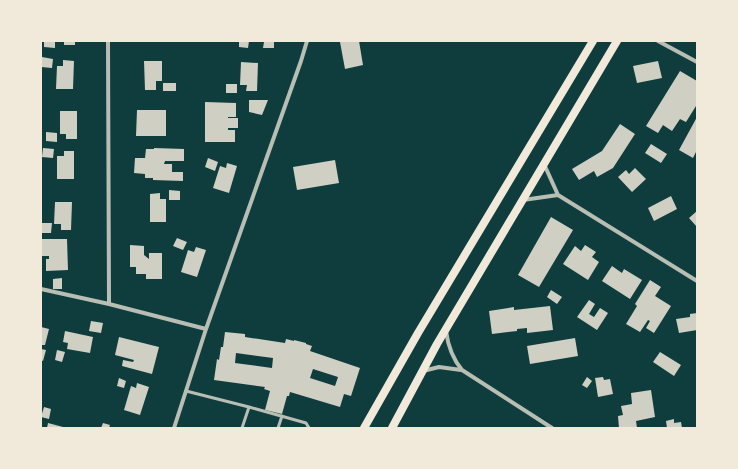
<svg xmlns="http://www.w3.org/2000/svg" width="738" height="469" viewBox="0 0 738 469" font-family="'Nunito Sans',sans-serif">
<rect width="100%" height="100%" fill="#0f3d3e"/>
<path fill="#cfcfc3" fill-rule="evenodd" d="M44,41H55V48L44,47Z
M64,41H75V45H64Z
M239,41H249L248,48L239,47Z
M259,41H274V48H263L264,42H259Z
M344,41H359L363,65L345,69L340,42Z
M42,57L53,59L52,68L41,67Z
M63,60L74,61L73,89H56L57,66H63Z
M144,61H162V81H156V90H145Z
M658,61L662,78L637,83L633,66Z
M241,62L258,63L257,91H246L247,85H240Z
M680,71L697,81L696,95H697V107L696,106L686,122L680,119L672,131L663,125L658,133L646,126Z
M163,83H176V91H163Z
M226,84H237V93H226Z
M249,100H268L262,115L249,112Z
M205,102L236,103V117H228V118H238V128H228V130H235V142H205Z
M137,110H166V136H136Z
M60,111H77V139H66V134H60Z
M697,117V150L693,158L679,150Z
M620,124L635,134L613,168L597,177L594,171L579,180L572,169L602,151Z
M46,132L57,133V142L46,141Z
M651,144L667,154L661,163L645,153Z
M43,148L54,149L53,158L42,157Z
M154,148L184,149V161H165L164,164H172V172H183V181L153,180V178H145V174L134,173L135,158H145L146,149H154Z
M64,151H74V179H57V156H64Z
M208,158L218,162L215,171L205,167Z
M335,160L339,183L297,190L293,167Z
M227,163L237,166L229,193L213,188L220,166L226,168Z
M635,168L646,179L632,192L618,177L626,170L629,174Z
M169,190L180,191V200H169Z
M160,193V199H166V222H150V194Z
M671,196L677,209L654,221L648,208Z
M55,202H72L71,230H61V224H54Z
M697,211V227L689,218Z
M551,217L573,230L539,287L518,275Z
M41,223H52L51,233H41Z
M177,238L187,242L183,250L173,246Z
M41,239H67L68,270L46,271V259H49V256H41Z
M130,245L144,246V255L149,259V253H162V279H146V274H136V267H130Z
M585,245L596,252L592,257L599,262L588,280L563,264L575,246L581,251Z
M196,247L206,250L197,277L181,272L188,250L194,252Z
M612,266L622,273L624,269L642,280L630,299L602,281Z
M62,278V289H53V279Z
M650,280L661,287L655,296L671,306L654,333L646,328L650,321L648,320L640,332L626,324L637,306L635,304Z
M551,290L562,297L557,304L547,297Z
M589,300L595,304L589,314L594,317L600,308L608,313L597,330L577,317Z
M550,306L553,330L527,333V328L517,329V331L492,334L489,311L514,307V310Z
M697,313V330L679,333L676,319L690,317V314Z
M91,321L103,323L101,333L89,331Z
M41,327L49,329L45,345H41Z
M65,331L93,337L90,353L67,349L68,343L63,342Z
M225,332L245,334V337L285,343L286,339L294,341V340L306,343V344L312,346L310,351L360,368L351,396L344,394L340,407L290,392L289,396H287L282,414L265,410L270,391L264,389L265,387L214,380L217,359L219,360L221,347H223ZM236,353L273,358L272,368L235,363ZM313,369L338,377L335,386L310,378Z
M119,337L159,347L152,374L122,366L123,360L133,362L134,360L115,355Z
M575,338L578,356L530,364L527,346Z
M41,349L46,350L43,361L41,360Z
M57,350L65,352L62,362L55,360Z
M660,352L681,365L674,376L653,362Z
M587,377L592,381L587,388L582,385Z
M603,377L604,380L610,379L613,394L598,397L595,378Z
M119,378L126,381L124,388L117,386Z
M137,383L149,387L140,415L124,410L131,386L136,388Z
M651,390L655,417L636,421L637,428H619L618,416L623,415L621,406L632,404L631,393Z
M44,407L51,409L49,419L41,417Z
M674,419V423L681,422L682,428H667L666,421Z
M48,423L63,427V428H47Z
M103,423L110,425L109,428H101Z"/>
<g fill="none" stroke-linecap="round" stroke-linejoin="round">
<path stroke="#b8beb3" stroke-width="3" d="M186,391L249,407L242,428
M249,407L306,423L309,428
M278,428L282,416"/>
<path stroke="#b8beb3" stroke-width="4" d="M108,41L109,304
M658,41L697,62
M544,164L558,195L697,281
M523,200L558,195
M41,289L109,304L206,329
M446,331C448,346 452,358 462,370L552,428
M423,371L439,367L461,370
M174,428L206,329L301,61L307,41"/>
<path stroke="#f1e9da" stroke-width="8" d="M364,428L418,333L593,41
M392,428L437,344L617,41"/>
</g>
<rect width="738" height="469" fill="none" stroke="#f1e9da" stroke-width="84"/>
</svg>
